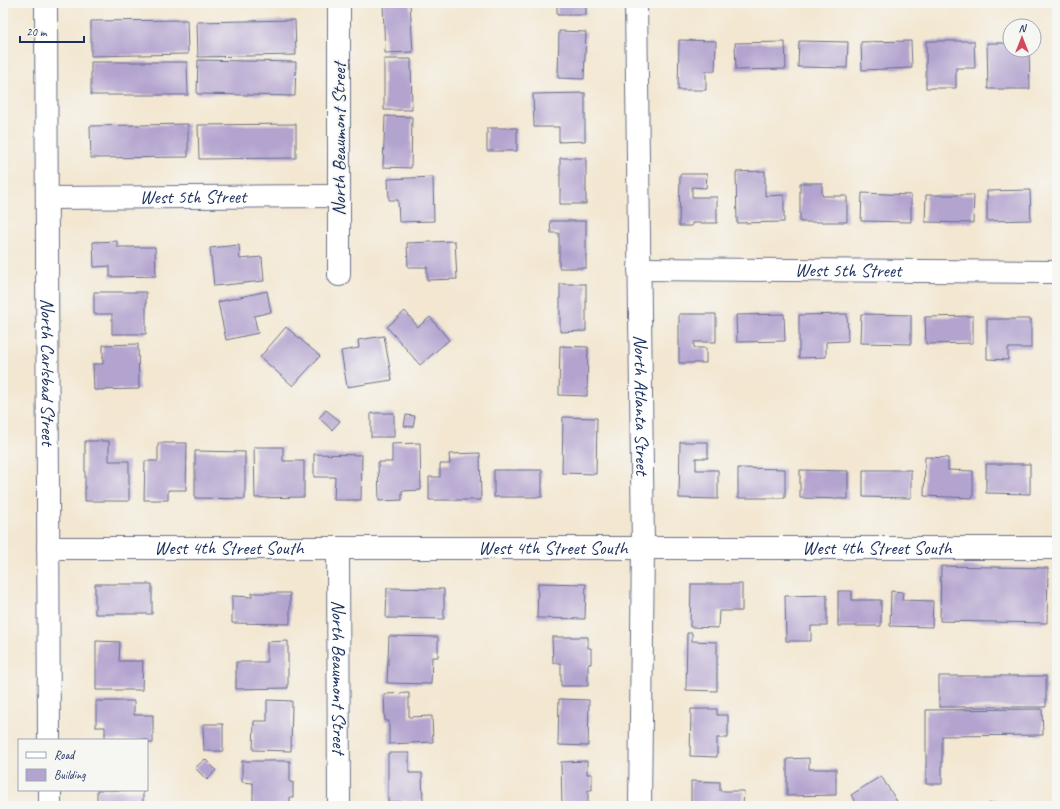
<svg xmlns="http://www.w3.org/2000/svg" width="1060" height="809" viewBox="0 0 1060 809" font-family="Caveat,sans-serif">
<rect width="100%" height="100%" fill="#f6f6f2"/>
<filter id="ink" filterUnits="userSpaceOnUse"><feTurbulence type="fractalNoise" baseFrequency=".025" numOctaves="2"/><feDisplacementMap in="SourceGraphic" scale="8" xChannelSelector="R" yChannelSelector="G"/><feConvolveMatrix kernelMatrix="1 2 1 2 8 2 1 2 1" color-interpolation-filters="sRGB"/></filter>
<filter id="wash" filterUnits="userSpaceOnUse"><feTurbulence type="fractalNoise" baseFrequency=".012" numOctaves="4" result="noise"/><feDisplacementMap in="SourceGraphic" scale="16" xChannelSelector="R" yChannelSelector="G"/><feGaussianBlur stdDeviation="0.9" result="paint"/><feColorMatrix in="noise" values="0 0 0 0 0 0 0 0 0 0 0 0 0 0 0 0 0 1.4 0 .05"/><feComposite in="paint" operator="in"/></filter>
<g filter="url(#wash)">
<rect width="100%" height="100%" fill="#f3e7d1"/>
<g id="blocks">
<path fill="#b3a3cf" d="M383,3H410L413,52L385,53Z
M557,3H586V15H557Z
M187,20L188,54L91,56V21Z
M295,20L296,55L198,57L197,22Z
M559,31L586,32L584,79L558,78Z
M679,40L716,41L715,71H706V90H678Z
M799,41L848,42L847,68L798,67Z
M911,41L912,68L862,70L861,42Z
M926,41H974L975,68H956V88H926Z
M785,42L786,69L736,70L735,43Z
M987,43H1010V50H1029L1030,89H988Z
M384,59H411L412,110H384Z
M198,60L296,62L295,96L197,94Z
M91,62H187L188,95H91Z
M585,93V141L559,142V127H534L533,94Z
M385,116L412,117L411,168L383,167Z
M188,124V157L91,158L90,126Z
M296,124V158L199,159L198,125Z
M487,128H517V151H487Z
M560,158H586V204H560Z
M765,171V196L784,195V222L737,223L736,172Z
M680,174H707L706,188L692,187V197H717V223H692V226H679Z
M433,177L434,221L399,222L398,200H389L388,179Z
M800,183H822V196H847V222H800Z
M1030,190L1031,220L987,221V191Z
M862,193L911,195V222L861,221Z
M926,195H974L973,223L925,222Z
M550,221H586V268H559V233H551Z
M117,241V247H155L156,276L110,277V266L94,267L93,242Z
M455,241L457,279L427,280V267H408L407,243Z
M239,245L240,259L262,257L264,281L214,286L210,248Z
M560,284H586V331L560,332Z
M267,291L271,312L254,316L258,333L226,340L218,302Z
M94,292H146V334H112V314H94Z
M405,311L418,327L430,317L449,340L420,365L387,327Z
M679,314H716V342H694V348H706V363H679Z
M784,314L785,341L737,342L736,315Z
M847,314L848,341L826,342V357L799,358V315Z
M861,314L911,315V344L860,343Z
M973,316V343L926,344L925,317Z
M987,319H1031V348H1008V360L987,359Z
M286,327L320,356L293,386L260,357Z
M384,336L392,380L347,387L341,351L359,348L358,340Z
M138,344L139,389L94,390L93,364H103V345Z
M560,346L588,347L587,396L559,395Z
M326,410L340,421L332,430L319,418Z
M371,413H394V437H371Z
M406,415L415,416L413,427L404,426Z
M563,417L597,418L596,474L562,473Z
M85,441H109V461H129V501H85Z
M680,442H708V458H696V470H718V499L679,498Z
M158,443H187L186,490H168V500H144L145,461H158Z
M420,443L421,490L402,491V500L379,501L378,462H392V444Z
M254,447H283V461H304V497L255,498Z
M195,451L245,452V499L195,498Z
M480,453L481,500H429V477H440V464H450L449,454Z
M314,454L362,455L361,500H334L335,477H314Z
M925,457L948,458V470L973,471V498L924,496Z
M986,464H1030V494L986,493Z
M738,468L785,469V498H738Z
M494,470H542V497H494Z
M800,470L848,471V499L800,498Z
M863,470H911V498L863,497Z
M941,566L1048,568L1047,623L940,621Z
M538,583L586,584L585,619L537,618Z
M95,584H152V614H95Z
M691,584H742V611H719L718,628L690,627Z
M387,588L444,589V619L386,618Z
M838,591H852V600H881V626H838Z
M891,591L903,592L902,600L933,601L932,627L890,626Z
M252,593H290V624L232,623V596L252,597Z
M827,595V626H811V641H786L785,596Z
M687,633H692V641L717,642V691L686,690Z
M389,636L438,637V657H432L431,684L387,683Z
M552,637H588V648H591V664H588V686H561V663H553Z
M96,641L120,642L119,661H143L142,690H96Z
M288,641V688L236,689V662H267V642Z
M939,676H1046V707H939Z
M409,693V717L432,716L433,742L389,744V721H385L384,694Z
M559,699L589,700L588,746L558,745Z
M267,700L292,701L291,751L253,750L254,721H267Z
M96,701H134V715H153V743H147V740H105V727H96Z
M691,709H717V715H728V738H717V757L690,756Z
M1042,709L1043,735L942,736V784H926V710Z
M203,724H223V751H204Z
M388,753H409V773H422L423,801L388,802Z
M809,758V769H836V795L787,796V759Z
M205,759L216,770L207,780L195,768Z
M242,761H290V782H293V797H290V806H253V783L242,782Z
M587,761V774H592V790H588V806H562L561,762Z
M881,776L898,803L894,806H858L851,795Z
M691,781L720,782V791H744L743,806H691Z
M97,790H143V806H97Z
M989,803L1039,804V806H989Z"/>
</g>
</g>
<g filter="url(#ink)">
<use href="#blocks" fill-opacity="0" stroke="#676f86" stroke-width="1"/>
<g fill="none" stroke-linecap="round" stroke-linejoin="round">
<g stroke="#676f86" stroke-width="24">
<g id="minor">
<path id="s1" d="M46,3L49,740"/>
<path d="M339,3V275"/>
<path id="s2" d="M636,3L643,547L640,806"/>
<path id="s3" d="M47,198L339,196"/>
<path id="s4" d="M639,269L1057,272"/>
<path id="s5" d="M48,548H1057"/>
<path id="s6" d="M338,549L339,806"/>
<path d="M50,790V806"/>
</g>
</g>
<use href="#minor" stroke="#fff" stroke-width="22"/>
</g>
</g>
<g text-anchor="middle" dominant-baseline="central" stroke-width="3.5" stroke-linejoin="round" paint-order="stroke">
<g font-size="19" fill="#1b2f5e" stroke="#f6f6f2">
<text transform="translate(339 139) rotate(-90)">North Beaumont Street</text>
<text stroke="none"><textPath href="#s3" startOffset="146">West 5th Street</textPath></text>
<text stroke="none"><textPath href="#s4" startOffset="209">West 5th Street</textPath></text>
<text stroke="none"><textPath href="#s1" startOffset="369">North Carlsbad Street</textPath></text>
<text stroke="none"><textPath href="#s2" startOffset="402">North Atlanta Street</textPath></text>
<text stroke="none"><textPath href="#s5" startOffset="505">West 4th Street South</textPath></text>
<text stroke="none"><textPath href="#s5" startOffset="829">West 4th Street South</textPath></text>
<text stroke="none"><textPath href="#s5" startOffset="181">West 4th Street South</textPath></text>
<text stroke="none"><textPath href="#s6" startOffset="128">North Beaumont Street</textPath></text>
</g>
</g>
<rect width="1060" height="809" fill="none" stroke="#f6f6f2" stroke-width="16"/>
<rect x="18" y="739" width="130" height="52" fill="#f6f6f2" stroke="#9ea6b7"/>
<rect x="26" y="752" width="20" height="6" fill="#ffffff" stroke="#9ea6b7"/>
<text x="54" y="759" font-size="12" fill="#1b2f5e">Road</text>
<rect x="26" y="769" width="20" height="12" fill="#b3a3cf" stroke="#9ea6b7"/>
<text x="54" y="779" font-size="12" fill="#1b2f5e">Building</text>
<g transform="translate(1022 38)"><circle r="19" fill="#f6f6f2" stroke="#9ea6b7"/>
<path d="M0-3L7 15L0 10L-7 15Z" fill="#d1495b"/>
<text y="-6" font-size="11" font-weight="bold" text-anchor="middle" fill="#1b2f5e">N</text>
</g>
<path d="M20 36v6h64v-6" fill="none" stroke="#1b2f5e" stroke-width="2"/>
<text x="26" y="36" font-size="12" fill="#1b2f5e" stroke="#f6f6f2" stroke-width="3" paint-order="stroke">20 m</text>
</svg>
